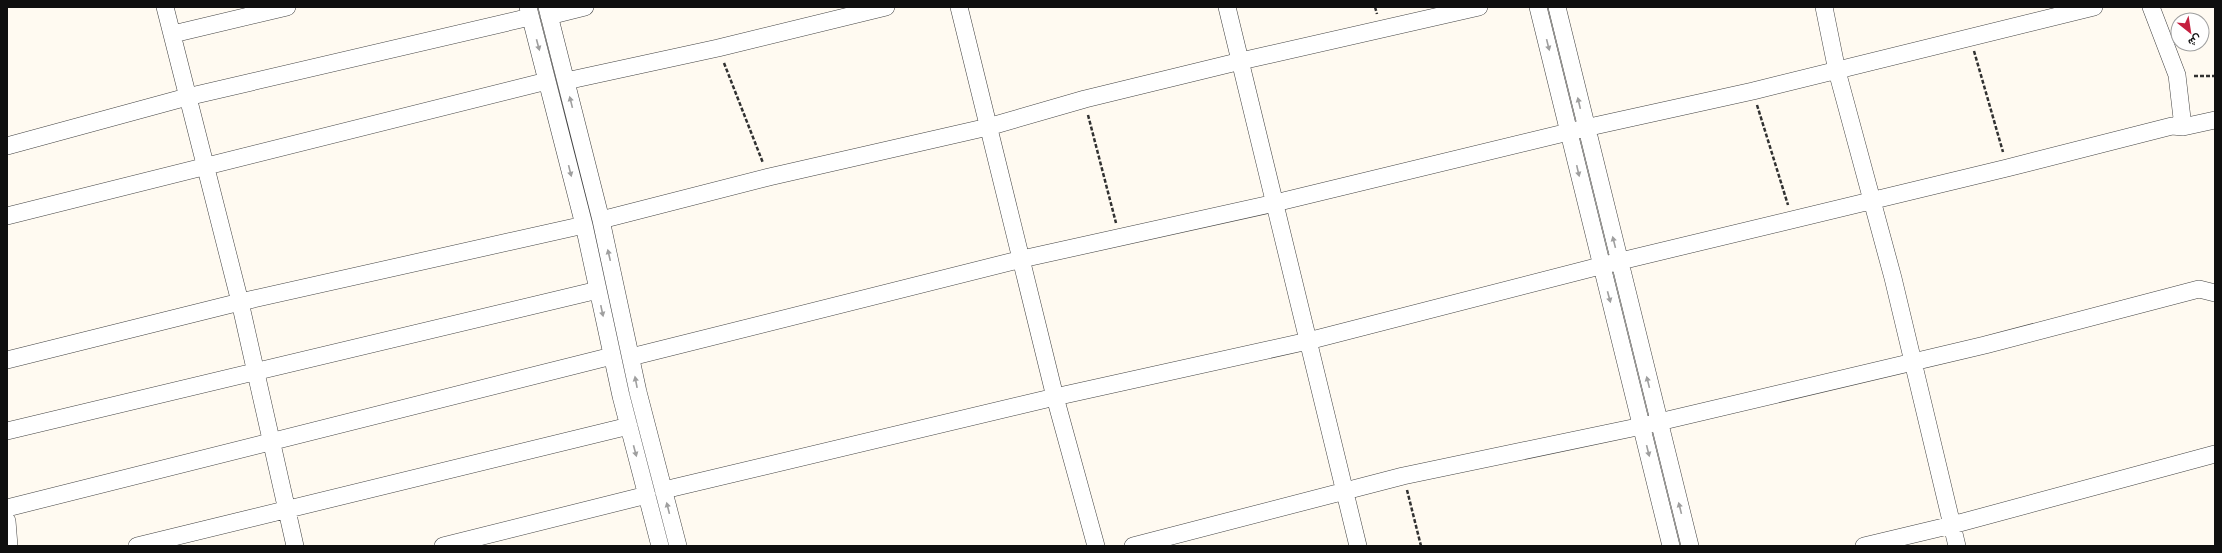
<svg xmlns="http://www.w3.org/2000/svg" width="2222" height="553" viewBox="0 0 2222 553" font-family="Bitter,Vazirmatn,serif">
<rect width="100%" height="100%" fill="#fffaf1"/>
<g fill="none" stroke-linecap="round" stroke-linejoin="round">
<g stroke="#424242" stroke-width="18">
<path id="street" d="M165,7L240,302L295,546
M528,7L584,225L621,396L660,546
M547,7L601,220L638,392L678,546
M959,7L1055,397L1096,546
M1227,7L1358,546
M1538,7L1671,546
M1557,7L1690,546
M1824,7L1837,71L1893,278L1957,546
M2151,7L2177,75L2183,127
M549,16L585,7
M173,34L287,7
M566,81L718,48L886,7
M7,146L187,97L530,17
M7,216L547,81
M601,220L769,177L988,127L1085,99L1241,61L1479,7
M631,357L1022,259L1275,203L1585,128L1753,91L2094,7
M7,360L240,302L584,225
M7,431L598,290
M664,490L1055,397L1308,341L1600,266L2007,168L2172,126L2183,127L2215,120
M7,508L612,356
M7,521L9,546
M137,546L629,426
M443,546L647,495
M1133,546L1403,476L1642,426L1985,345L2199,289L2215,293
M1864,546L1952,525L2215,454"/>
</g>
<path stroke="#313131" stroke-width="2.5" stroke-dasharray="4 2" stroke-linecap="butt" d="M1375,7L1377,14
M1974,51L2003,152
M724,63L763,163
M2194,76H2215
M1757,105L1788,205
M1088,115L1116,223
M1407,490L1421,546"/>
<use href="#street" stroke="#fff" stroke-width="17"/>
</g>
<defs><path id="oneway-solid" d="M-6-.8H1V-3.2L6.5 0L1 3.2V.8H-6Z"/></defs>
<g fill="#9f9f9f">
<use href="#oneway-solid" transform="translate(538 45) rotate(75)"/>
<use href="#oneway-solid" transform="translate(1548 45) rotate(76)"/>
<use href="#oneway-solid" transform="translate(571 102) rotate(-104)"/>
<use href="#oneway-solid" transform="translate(1579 103) rotate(-103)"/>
<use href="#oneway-solid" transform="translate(570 171) rotate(76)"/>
<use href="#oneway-solid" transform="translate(1578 171) rotate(77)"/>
<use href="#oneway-solid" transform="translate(1614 242) rotate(-104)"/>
<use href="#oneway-solid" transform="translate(609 255) rotate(-103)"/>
<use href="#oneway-solid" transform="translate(1609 297) rotate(75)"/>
<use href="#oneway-solid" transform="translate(602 311) rotate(78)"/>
<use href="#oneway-solid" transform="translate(636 382) rotate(-101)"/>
<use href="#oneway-solid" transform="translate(1648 382) rotate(-104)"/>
<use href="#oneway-solid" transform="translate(635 451) rotate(75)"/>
<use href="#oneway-solid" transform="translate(1648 451) rotate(76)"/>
<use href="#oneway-solid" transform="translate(668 508) rotate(-104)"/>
<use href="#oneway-solid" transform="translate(1680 508) rotate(-104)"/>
</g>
<rect width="2222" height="553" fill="none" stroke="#0f0f0f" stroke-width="16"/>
<g transform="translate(2190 32) rotate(150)"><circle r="19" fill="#ffffff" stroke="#9f9f9f"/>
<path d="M0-3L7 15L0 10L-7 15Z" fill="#c5203f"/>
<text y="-6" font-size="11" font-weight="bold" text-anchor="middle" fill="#0f0f0f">ش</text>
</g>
</svg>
